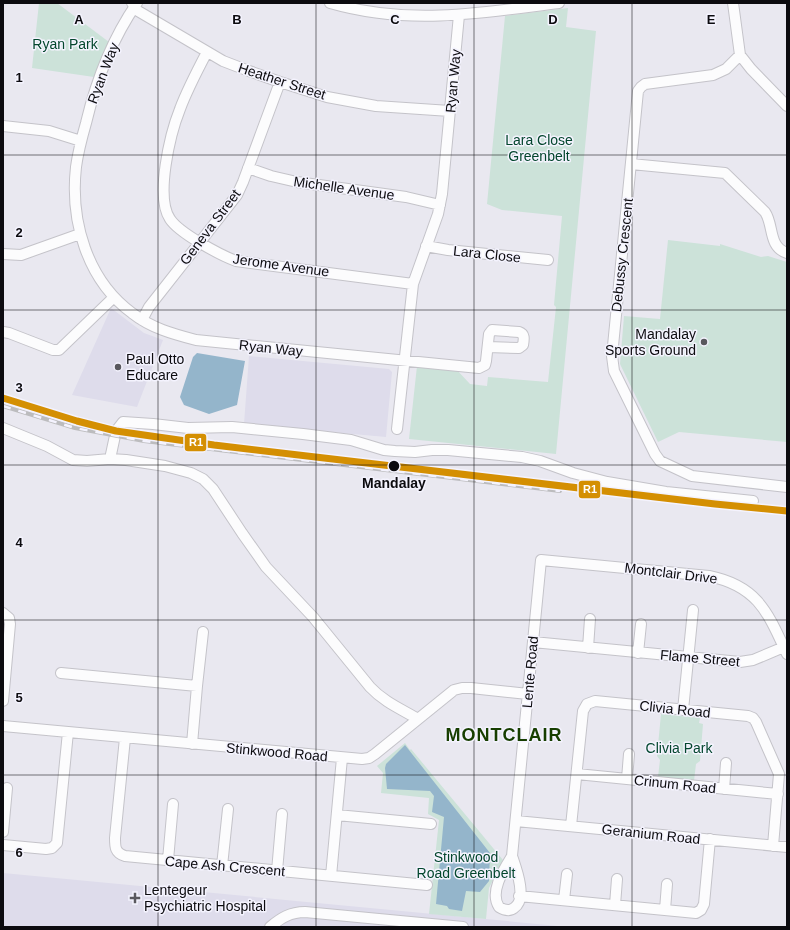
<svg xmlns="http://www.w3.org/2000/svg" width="790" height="930" viewBox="0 0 790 930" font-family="Arial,sans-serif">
<rect width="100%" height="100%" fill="#e9e8f0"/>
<path fill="#dedceb" d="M111,308L144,333L163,340L137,407L72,395Z
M249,356L389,369L392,372L386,437L244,424Z
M3,873L486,919L568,927H3Z"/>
<path fill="#cce2d9" d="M39,3H57L109,42L94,77L32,68Z
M568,8L566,27L596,31L556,454L409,439L417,366L456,369L470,384L487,386L488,377L548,382L556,307L554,305L562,216L502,210L487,204L505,16Z
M668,240L720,246V244L761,257L768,256L787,262V442L679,432L658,442L620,364L624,316L660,319Z
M661,714L700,718L699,723L703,724L700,761L696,764L694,781L658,777L660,760L657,756Z
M405,743L410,750L411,749L503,860L489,888L486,919L429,914L439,820L428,814L429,798L381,793L383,773L377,766Z"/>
<path fill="#94b5cb" d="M197,353L245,361L237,405L209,414L184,405L180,397L193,357Z
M405,745L490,853L489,881L480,892L466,891L462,911L449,909L447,906L436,904L444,817L432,812L434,796L430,791L387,789L385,768L386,764Z"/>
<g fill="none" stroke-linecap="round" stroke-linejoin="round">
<g stroke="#c4c3c9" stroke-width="12">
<path id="minor" d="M132,3L138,11L223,61L249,71L280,82L327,97L376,106L450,111
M137,3C112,39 96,81 86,123C82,137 78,152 76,167C70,221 87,280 132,313C151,328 173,334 196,340L479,368L485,365L486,361L489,334L492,330L519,332C525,334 524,339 523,345L519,348L488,347
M330,3C410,26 479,13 559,3
M733,3L740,55L751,69L787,106
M207,52C197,71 187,90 180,109C170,134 155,197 170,219C179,233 220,255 236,261L413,284
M740,55L726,69L713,75L645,84L641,87L638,91L612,356L614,371L655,454L660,461L692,476L787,487
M3,126L49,131L81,141
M631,164L725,173L765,212C774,225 768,247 787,253
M248,168L271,176L297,182L406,197L440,205
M426,246L448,250L548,260
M3,254L21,255L80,234
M142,320L149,307L237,195L243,182L280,82
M3,332L9,333L53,350H59L114,297
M3,428L47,446L73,460L87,461L110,459L126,460L165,466L191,473L203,479L213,489L242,533L266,567L313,617L370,687C384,702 401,709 418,719
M397,429L413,284L438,214L442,194L459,15
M110,459L116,431L123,422L153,424L188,428L232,427L303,434L351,440L384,450L395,451L415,452L432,450H448L522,457L540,461L573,473L607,482L666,492L753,501
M3,613L9,618L10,624L3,701
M533,642L740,662L753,660L784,647
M588,648L590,619
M638,653L641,624
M61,673L197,686
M683,710L693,610
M3,726L362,759L369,758L375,754L454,690L462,688H471L528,694
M125,738L115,838C115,847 115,853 125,856L427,885
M192,744L197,686L203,632
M577,774L778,794
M627,779L629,754
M724,789L726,763
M337,815L431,824
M516,821L787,847
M571,826L583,711L587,704L595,701L748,716L753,718L756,722L779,774L773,846
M3,832L7,788
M3,845L46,849L52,848L57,843L68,732
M512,856C504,869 489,892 499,907C504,910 509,912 514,908C528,899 516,868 512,856L541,560L709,576C758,586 768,613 787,654
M168,860L173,804
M222,866L228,809
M277,871L282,814
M331,876L342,758
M519,896L696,913L701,910L704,904L710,839
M564,900L567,874
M615,905L617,879
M665,910L667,884
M270,927C281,918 290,912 305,912L463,927"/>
</g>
<use href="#minor" stroke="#fcfcfd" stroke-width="10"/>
<g stroke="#bcbcbe" stroke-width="4">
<path id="rail" d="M3,406L75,428L144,441L560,491"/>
</g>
<use href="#rail" stroke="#f4f3fe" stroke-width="2.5" stroke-dasharray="8" stroke-linecap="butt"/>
<g stroke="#f4f3fe" stroke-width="10">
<path id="rail-1" d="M3,398L77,421L116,431L214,445L715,504L787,511"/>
</g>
<use href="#rail-1" stroke="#d48f02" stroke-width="7"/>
</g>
<path fill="none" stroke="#0c0b0f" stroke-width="1" stroke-opacity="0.55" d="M158,3V927M316,3V927M474,3V927M632,3V927M3,155H787M3,310H787M3,465H787M3,620H787M3,775H787"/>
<g fill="#59585e" stroke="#f4f3fe" stroke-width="1.5">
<circle cx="704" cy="342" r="4"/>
<circle cx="118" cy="367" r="4"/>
<path d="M133 892h4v4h4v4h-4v4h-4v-4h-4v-4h4z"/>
</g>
<circle fill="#0c0b0f" stroke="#f4f3fe" stroke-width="1.5" cx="394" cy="466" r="6"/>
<g text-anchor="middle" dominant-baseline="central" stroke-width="3" stroke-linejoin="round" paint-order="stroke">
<g font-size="14" fill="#03462d" stroke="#f4f3fe">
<text x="65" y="44">Ryan Park</text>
<text x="539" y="140">Lara Close<tspan x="539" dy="16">Greenbelt</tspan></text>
<text x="679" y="748">Clivia Park</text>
<text x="466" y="857">Stinkwood<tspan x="466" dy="16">Road Greenbelt</tspan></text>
</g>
<g font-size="14" fill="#0c0b0f" stroke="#f4f3fe">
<text transform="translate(103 73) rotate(-69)">Ryan Way</text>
<text transform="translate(282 81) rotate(18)">Heather Street</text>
<text transform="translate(453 81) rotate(-85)">Ryan Way</text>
<text transform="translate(344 188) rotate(8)">Michelle Avenue</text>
<text transform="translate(210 227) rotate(-53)">Geneva Street</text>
<text transform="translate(487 254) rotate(6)">Lara Close</text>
<text transform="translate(622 255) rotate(-84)">Debussy Crescent</text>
<text transform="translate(281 265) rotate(8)">Jerome Avenue</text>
<text transform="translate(271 348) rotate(6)">Ryan Way</text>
<text transform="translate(671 573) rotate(7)">Montclair Drive</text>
<text transform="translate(700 658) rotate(5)">Flame Street</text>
<text transform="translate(530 672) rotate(-85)">Lente Road</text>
<text transform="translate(675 709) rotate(6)">Clivia Road</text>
<text transform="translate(277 752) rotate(5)">Stinkwood Road</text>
<text transform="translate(675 784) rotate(6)">Crinum Road</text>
<text transform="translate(651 834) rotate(6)">Geranium Road</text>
<text transform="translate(225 866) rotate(5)">Cape Ash Crescent</text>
</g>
<g font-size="14" fill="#0c0b0f" stroke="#f4f3fe" text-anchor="start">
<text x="696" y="334" text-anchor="end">Mandalay<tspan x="696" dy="16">Sports Ground</tspan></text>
<text x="126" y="359">Paul Otto<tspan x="126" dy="16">Educare</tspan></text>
<text x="144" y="890">Lentegeur<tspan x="144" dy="16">Psychiatric Hospital</tspan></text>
</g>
<g font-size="14" font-weight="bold" fill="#0c0b0f" stroke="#f4f3fe">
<text x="394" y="483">Mandalay</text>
</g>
<g font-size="18" font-weight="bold" letter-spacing="1" fill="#173e00" stroke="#f4f3fe">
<text x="504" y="735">MONTCLAIR</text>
</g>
</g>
<g font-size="13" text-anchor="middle" font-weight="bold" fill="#0c0b0f" stroke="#f4f3fe" stroke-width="3" stroke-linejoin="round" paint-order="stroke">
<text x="79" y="24">A</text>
<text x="237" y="24">B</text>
<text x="395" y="24">C</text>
<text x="553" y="24">D</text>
<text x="711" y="24">E</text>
<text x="19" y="82">1</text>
<text x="19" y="237">2</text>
<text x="19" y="392">3</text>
<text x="19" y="547">4</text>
<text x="19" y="702">5</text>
<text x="19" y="857">6</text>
</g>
<g stroke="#f4f3fe" stroke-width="1.5">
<rect x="184" y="433" width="23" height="19" rx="4" fill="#d48f02"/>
<rect x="578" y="480" width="23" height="19" rx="4" fill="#d48f02"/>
</g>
<g font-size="11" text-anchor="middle" font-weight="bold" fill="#fff">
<text x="196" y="446">R1</text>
<text x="590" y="493">R1</text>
</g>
<rect width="790" height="930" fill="none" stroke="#0c0b0f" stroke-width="8"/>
</svg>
